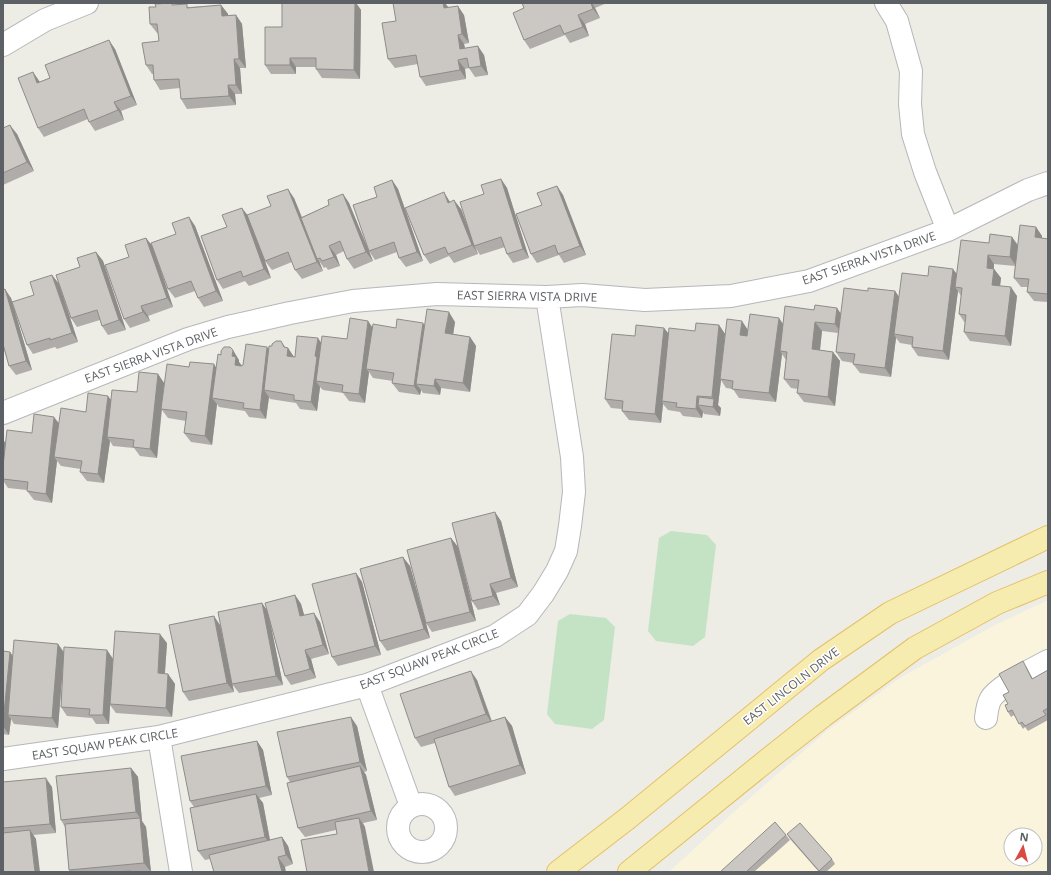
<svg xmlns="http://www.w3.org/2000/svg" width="1051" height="875" viewBox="0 0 1051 875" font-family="'Open Sans',sans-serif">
<rect width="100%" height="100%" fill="#edece5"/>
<path fill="#fbf4dd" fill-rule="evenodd" d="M1048,600V872H669L735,811L828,730L900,678L995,625ZM1011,835H1035V859H1011Z"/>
<path fill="#c4e3c4" d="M671,531L707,535L716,545L705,637L693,646L656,641L648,631L659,538Z
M570,614L606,618L615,627L604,720L592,729L555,724L547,714L558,621Z"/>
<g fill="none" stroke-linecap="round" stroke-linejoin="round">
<g stroke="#b5b7ba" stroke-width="24">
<path id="minor" d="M886,3L897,21L911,71L910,104L913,134L925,172L948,230
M3,45L45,20L87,3
M3,413L188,339L228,327L290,313L353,301L437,294L547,297L582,295L645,300L731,296L809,281L948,230L1028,190L1048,183
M1029,671L1048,661
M367,685L411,806
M986,718C988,700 990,696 1006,685
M159,737L181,872
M3,759L159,737L367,685L495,636L527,615L543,594L557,571L566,551L570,526L574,492L572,457L547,297
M398 828a24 24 0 1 1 48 0a24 24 0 1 1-48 0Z"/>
</g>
<g stroke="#e4c167" stroke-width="24">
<path id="major" d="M558,872L628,818L821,660L890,613L1048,537
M629,872L776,753L823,716L915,648L997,603L1048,582"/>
</g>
<use href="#minor" stroke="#fff" stroke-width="22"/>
<use href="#major" stroke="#f7ecb0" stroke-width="22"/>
</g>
<path fill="#afaca9" d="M282,3H356L361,10L360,79L322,78L316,69V67H296V74H271L265,65L282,27Z
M522,3H607L595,8L600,18L585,24L589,36L570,43L565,35L530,49L524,40V8Z
M173,5L190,7L221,5L228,14V15H236L242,24L246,68H240L242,94H235L236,105L187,109L181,99L180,88L160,90L154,80L153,74H152L146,65L159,41L158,33H157L150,24L156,7Z
M448,7L464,15L469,43L464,44L465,48L484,55L488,75L475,77L469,68L465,69L466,79L426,86L420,77L418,64L395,68L388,59L396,21Z
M115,49L137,105L121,111L124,120L95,131L89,122L88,119L44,137L38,128L33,72L40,82Z
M3,128L17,134L34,171L3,185Z
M501,179L507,188L529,258L513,263L507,254L505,247L480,255L476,248L478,254L454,263L449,256L430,264L424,255L450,202L461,209L471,235L484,194Z
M392,180L398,189L423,261L406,267L399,258L397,252L375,260L369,251L373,261L354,269L347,259L344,251L336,255L340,266L328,270L326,267L324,268L319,261L323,271L302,279L295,270L292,262L272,270L265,261L254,232L271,278L249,286L245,281L223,289L217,280L227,227L248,216L294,198L302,217L329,205L343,194L349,203L369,251L377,197Z
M557,186L563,195L586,255L564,263L559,255L537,263L531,254L542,205Z
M189,217L195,226L223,301L204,307L198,298L195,291L175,298L168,289L176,234Z
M1036,227L1042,236V238L1048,239V235V302L1034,301L1027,292L1028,287H1021L1014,278L1015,266L994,264V269L1001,278L1000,286L1017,296L1011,346L970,341L964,332L965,323L959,314L961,296L958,291L949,360L918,356L912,347V345L900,343L896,338L891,377L860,373L853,364L854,363L842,361L836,352L838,333L822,331L820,350L833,352L840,361L835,406L804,402L797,393L798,389L791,388L784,379L786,360L782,354L776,402L739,398L733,389L726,388L721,380L718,405L721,408L720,416L704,414L703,412L702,418L683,416L680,412L668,410L663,404L661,423L629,420L622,411V409L611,408L605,399L635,336L664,328L668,333L695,331L719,325L725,334L783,324L814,310L837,308L840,313L868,291H895L899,297L928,276L957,274L989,243L1012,237L1018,245Z
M146,238L153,247L173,307L148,316L150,321L130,328L124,319L129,257Z
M96,252L103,261L126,330L108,335L102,326L100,320L77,327L71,318L80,267Z
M52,275L59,284L78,342L57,349L55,347L33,354L27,345Z
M3,290L11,298L32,370L16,375L9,366L4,349L3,350Z
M368,321L372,327L396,328L424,325L455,322L453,334L470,337L476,346L470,392L441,388L440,395L423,393L421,390L420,395L399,392L392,383L393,381L373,378L369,372L365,403L349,401L343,393L323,390L320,387L317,411L300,409L296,403L270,399L269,397L266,419L249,417L245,411L219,407L217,404L212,445L191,442L184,433L186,421L168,418L162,410L157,458L140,456L134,448L113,446L110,441L104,483L87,481L80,472L81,469L61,466L57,461L52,503L34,500L27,491V490L8,488L4,482L3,487V440L6,443L32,433L59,423L86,412L111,399L137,392L158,374L164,383L189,367L216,368L239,360V362L242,366L269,350L285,347L288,348L294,357L321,343L347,339Z
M501,521L518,587L496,593L500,605L478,610L472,601Z
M451,538L458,547L476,621L432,632L426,623Z
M410,566L430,638L387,651L380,641Z
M356,573L362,582L381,655L338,666L332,657Z
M295,595L301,604L304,615L320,622L329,654L311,659L316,678L291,685L285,676L269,616L283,685L239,693L232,684L262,603L268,612Z
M220,625L234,692L189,701L183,692Z
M167,643L165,674H168L175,684L172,717L116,713L110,705L109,724H96L92,718L67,716L61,707L63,665L58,728L14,724L11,719L9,735L3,734V651L10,652L13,656L58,644L64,652L107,650L113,659Z
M1026,666L1033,679L1048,670V714L1047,715L1048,718V720L1028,731L1025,727L1023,729L1014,715L1011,717L1008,712L1009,692Z
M477,680L492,721L505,717L512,726L526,774L455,796L449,787L435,743L421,747L415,738Z
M357,726L367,771L364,772L366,775L377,820L363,823L365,827L337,834L336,830L305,837L298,828L290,782L287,777Z
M257,741L263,750L272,795L259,798L263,803L270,840L282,837L288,846L293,864L285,867L210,859L205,860L198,851L194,807L190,801Z
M131,768L138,777L142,821L146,827L151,872H70L69,870L65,827L61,820Z
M3,782L52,787L56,833L33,835L36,839L3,872Z
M787,834L832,859L835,864L826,872H819L790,839Z
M786,835L790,840L754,872H720Z"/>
<path fill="#8e8c89" d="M355,3H356L361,10L360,79L354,70Z
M443,3H445L449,8H444Z
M591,3H592L595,8L600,18L593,9Z
M221,5L228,14V25L222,16Z
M458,6L464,15L469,43L462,34Z
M236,15L242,24L246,68L239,59Z
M578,15L585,24L589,36L583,27Z
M458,35L464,44L467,58L460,49Z
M109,40L115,49L137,105L131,96Z
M478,46L484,55L488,75L481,66Z
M290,58L296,67V74L290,65Z
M234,59L240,68L242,94L236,85Z
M458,60L465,69L466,79L460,70Z
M33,72L39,81L44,92L37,83Z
M228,85L235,94L236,105L229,96Z
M114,102L121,111L124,120L118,110Z
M10,125L17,134L34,171L27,162Z
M501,179L507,188L529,258L523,249Z
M392,180L398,189L423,261L417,252Z
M557,186L563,195L586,255L580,246Z
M288,189L294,198L318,259H317L319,261L323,271L317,262Z
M444,192L450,202L448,203Z
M343,194L349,203L373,261L366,252Z
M454,200L461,209L475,246H474L478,254L472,245Z
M242,208L249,217L271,278L264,269Z
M189,217L195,226L223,301L216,291Z
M1036,227L1042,236L1041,246L1035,237Z
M1012,237L1018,246L1016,266L1010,257Z
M146,238L153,247L173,307L167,298Z
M329,246L336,255L340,266L334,257Z
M96,252L103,261L126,330L119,320Z
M988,255L994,264L993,277L987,268Z
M953,269L960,278L955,287L958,291L949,360L943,351Z
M994,269L1001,278L999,294L992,285Z
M52,275L59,284L78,342L72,333Z
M1011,287L1017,296L1011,346L1005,336Z
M5,289L11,298L32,370L26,361Z
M895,291L901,300L894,334L896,338L891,377L885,368Z
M141,306L148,316L150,321L143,312Z
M837,308L843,317L841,333L835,324Z
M449,312L455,322L452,342L445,333Z
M779,318L785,327L780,351L782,354L776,402L769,393Z
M368,321L374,330L366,369L369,372L365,403L359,394Z
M742,321L748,330L746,344L740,335Z
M815,322L822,331L819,358L812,349Z
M423,323L429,332L416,384L421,390L420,395L414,386Z
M719,325L725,334L720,379L721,380L718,405L721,408L720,416L713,407L714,400L712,397Z
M664,328L671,337L662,401L663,404L661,423L655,414Z
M470,337L476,346L470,392L463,383Z
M318,338L324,347L316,381L320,387L317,411L311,402L315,356Z
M281,341L287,350L288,348L294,357L287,356Z
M267,347L273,356L264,390L269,397L266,419L260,410Z
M233,350L239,360V362L242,366L241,374L235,365L232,356Z
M833,352L840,361L835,406L828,397Z
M214,364L220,374L212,398L217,404L212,445L205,436Z
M158,374L164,383L157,458L150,449Z
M435,379L441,388L440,395L434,386Z
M108,396L115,405L107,437L110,441L104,483L98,474Z
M697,396L704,405H698L703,412L702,418L696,409Z
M54,417L61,426L54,457L57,461L52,503L46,494Z
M3,440L9,448L3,479Z
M495,512L501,521L518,587L511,578Z
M451,538L458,547L476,621L470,612Z
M403,557L410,566L430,638L424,629Z
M356,573L362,582L381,655L375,646Z
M490,584L496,593L500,605L493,596Z
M295,595L301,604L307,625L300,616Z
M262,603L268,612L283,685L276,676Z
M314,613L320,622L329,654L323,645Z
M214,616L220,625L234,692L227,683Z
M160,634L167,643L164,683L158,673Z
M58,644L64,653L58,728L52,718Z
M107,650L113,659L109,724L103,715Z
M305,650L311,659L316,678L310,669Z
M10,652L16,661L8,715L11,719L9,735L3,726V723Z
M471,671L477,680L492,723L486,714Z
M168,674L175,684L172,717L166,708Z
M351,717L357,726L367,771L360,762Z
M505,717L512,726L526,774L520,765Z
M257,741L263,750L272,795L266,786Z
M360,766L366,775L377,820L371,811Z
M131,768L138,777L142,821L146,827L151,872L144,863L140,818L136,812Z
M46,778L52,787L56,833L50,824Z
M256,794L263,803L271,846L265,837Z
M359,818L365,827L374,872H369Z
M30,830L36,839L40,872H35Z
M282,837L288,846L293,864L286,855Z
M278,857L285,867L286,872H282Z"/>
<path fill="#cbc8c4" stroke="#8e8c89" d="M172,3V5L187,4V8L221,5L222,16L236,15L239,59H234L236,85H228L229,96L181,99L179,79L154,80L153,65H146L142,43L159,41L157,24H150L149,7H156L155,4Z
M282,3H355L354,70L316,69V58H290V65H265V27H282Z
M393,3H443L444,8L458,6L462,34L458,35L460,49L478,46L481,66L469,68L467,58L458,60L460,70L420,77L416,55L388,59L382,23L396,21Z
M522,3H591L593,9L578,15L583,27L564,34L560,25L524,40L513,13L524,8Z
M109,40L131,96L114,102L118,110L89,122L84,109L38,128L18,78L33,72L37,83L50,78L45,65Z
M10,125L27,162L3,173V128Z
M501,179L523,249L507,254L501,237L474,246L460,202L484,194L481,185Z
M392,180L417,252L399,258L394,242L369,251L353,205L377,197L374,187Z
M557,186L580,246L558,254L555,245L531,254L516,214L542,205L537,193Z
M288,189L317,262L295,270L288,252L265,261L247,215L271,206L267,196Z
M444,192L448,203L454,200L472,245L448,254L445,247L424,255L405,208Z
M343,194L366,252L347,259L340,241L329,246L334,257L322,261L320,258L317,259L301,218L329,205L328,200Z
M242,208L264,269L243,277L241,271L217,280L201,236L227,227L222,215Z
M189,217L216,291L198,298L191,281L168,289L151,243L176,234L172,223Z
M1020,225L1036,227L1035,237L1048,239V235V294L1027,292L1029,279L1014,278Z
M990,234L1012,237L1010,257L988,255L987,268L994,269L992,285L1011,287L1005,336L964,332L966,315L959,314L962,288L955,287L961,240L989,243Z
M146,238L167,298L141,306L143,312L124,319L105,265L129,257L125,245Z
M96,252L119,320L102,326L97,310L71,318L56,275L80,267L77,258Z
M929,266L953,269L943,351L912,347L913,337L894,334L902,273L928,276Z
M52,275L72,333L50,340V338L27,345L12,302L34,295L30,282Z
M844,288L868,291V288L895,291L885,368L853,364L855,354L836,352Z
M5,289L26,361L9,366L3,344V290Z
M815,305L837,308L835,324L815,322L812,349L833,352L828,397L797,393L799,380L784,379L787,352L780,351L785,306L814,310Z
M427,309L449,312L445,333L470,337L463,383L435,379L434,386L416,384Z
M750,314L779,318L769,393L732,389L733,381L720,379L727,319L742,321L740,335L747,336Z
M350,318L368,321L359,394L342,392L343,385L316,381L322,336L347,339Z
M397,319L423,323L414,386L392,383L394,373L366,369L373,324L396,328Z
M696,323L719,325L712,397L697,396L696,409L676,407L677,403L662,401L669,328L695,331Z
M636,325L664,328L655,414L622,411L623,401L605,399L612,334L635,336Z
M297,336L318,338L315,356L317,357L311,402L294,400V395L264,390L269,346H272V344L276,341H281L284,347L288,348L287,356L295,357Z
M246,344L267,347L260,410L243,408L244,403L212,398L218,354L221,355V351L224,347H230L233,350L232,356L236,357L235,365L241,366L243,365Z
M190,362L214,364L205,436L184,433L187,412L161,409L167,364L189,367Z
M139,372L158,374L150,449L133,447L134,440L107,437L112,390L137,392Z
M88,393L108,396L98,474L80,472L82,461L54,457L61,408L86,412Z
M699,397L714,399L713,407L698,405Z
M34,414L54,417L46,494L27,491L28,482L3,479V466L7,430L32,433Z
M495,512L511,578L490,584L493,596L472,601L452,523Z
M451,538L470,612L426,623L407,550Z
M403,557L424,629L380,641L360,569Z
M356,573L375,646L332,657L312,584Z
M295,595L300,616L314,613L323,645L305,650L310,669L285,676L265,603Z
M262,603L276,676L232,684L218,612Z
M214,616L227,683L183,692L169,625Z
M115,631L160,634L158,673L168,674L166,708L110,704Z
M14,640L58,644L52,718L8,715Z
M64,647L107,650L103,715H89L90,709L61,707Z
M3,651L10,652L3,723Z
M1023,661L1032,679L1048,670V708L1043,711L1046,715L1025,726L1022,722L1019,724L1012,710L1008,712L1005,705L1008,704L1003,695L1009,692L999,674Z
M471,671L486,714L415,738L400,694Z
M351,717L360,762L287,777L277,732Z
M505,717L520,765L449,787L434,739Z
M257,741L266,786L190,801L181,756Z
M360,766L371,811L298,828L287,783Z
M131,768L136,812L61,820L56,776Z
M46,778L50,824L3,828V782Z
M256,794L265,837L198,851L190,808Z
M140,818L144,863L69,870L65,824Z
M359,818L369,872H307L301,840L337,834L335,822Z
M775,822L786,835L746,872H720Z
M800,823L832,859L819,871L787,834Z
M30,830L35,872H3V833Z
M282,837L286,855L278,857L282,872H214L209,855Z
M131,871V872H112Z"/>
<g text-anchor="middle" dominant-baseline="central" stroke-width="3" stroke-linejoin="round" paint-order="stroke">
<g font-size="12" fill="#5d6064" stroke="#fff">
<text transform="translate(869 258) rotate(-19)">EAST SIERRA VISTA DRIVE</text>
<text transform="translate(527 296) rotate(1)">EAST SIERRA VISTA DRIVE</text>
<text transform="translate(151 355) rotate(-20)">EAST SIERRA VISTA DRIVE</text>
<text transform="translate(429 659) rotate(-21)">EAST SQUAW PEAK CIRCLE</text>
<text transform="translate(791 686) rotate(-38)">EAST LINCOLN DRIVE</text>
<text transform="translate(105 744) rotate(-9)">EAST SQUAW PEAK CIRCLE</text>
</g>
</g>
<rect width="1051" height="875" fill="none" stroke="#5d6064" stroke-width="8"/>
<g transform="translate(1023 847) rotate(7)"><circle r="19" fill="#ffffff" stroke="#bebfc1"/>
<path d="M0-3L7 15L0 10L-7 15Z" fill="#d94b40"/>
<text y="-6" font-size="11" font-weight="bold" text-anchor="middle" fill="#5d6064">N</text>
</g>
</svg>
